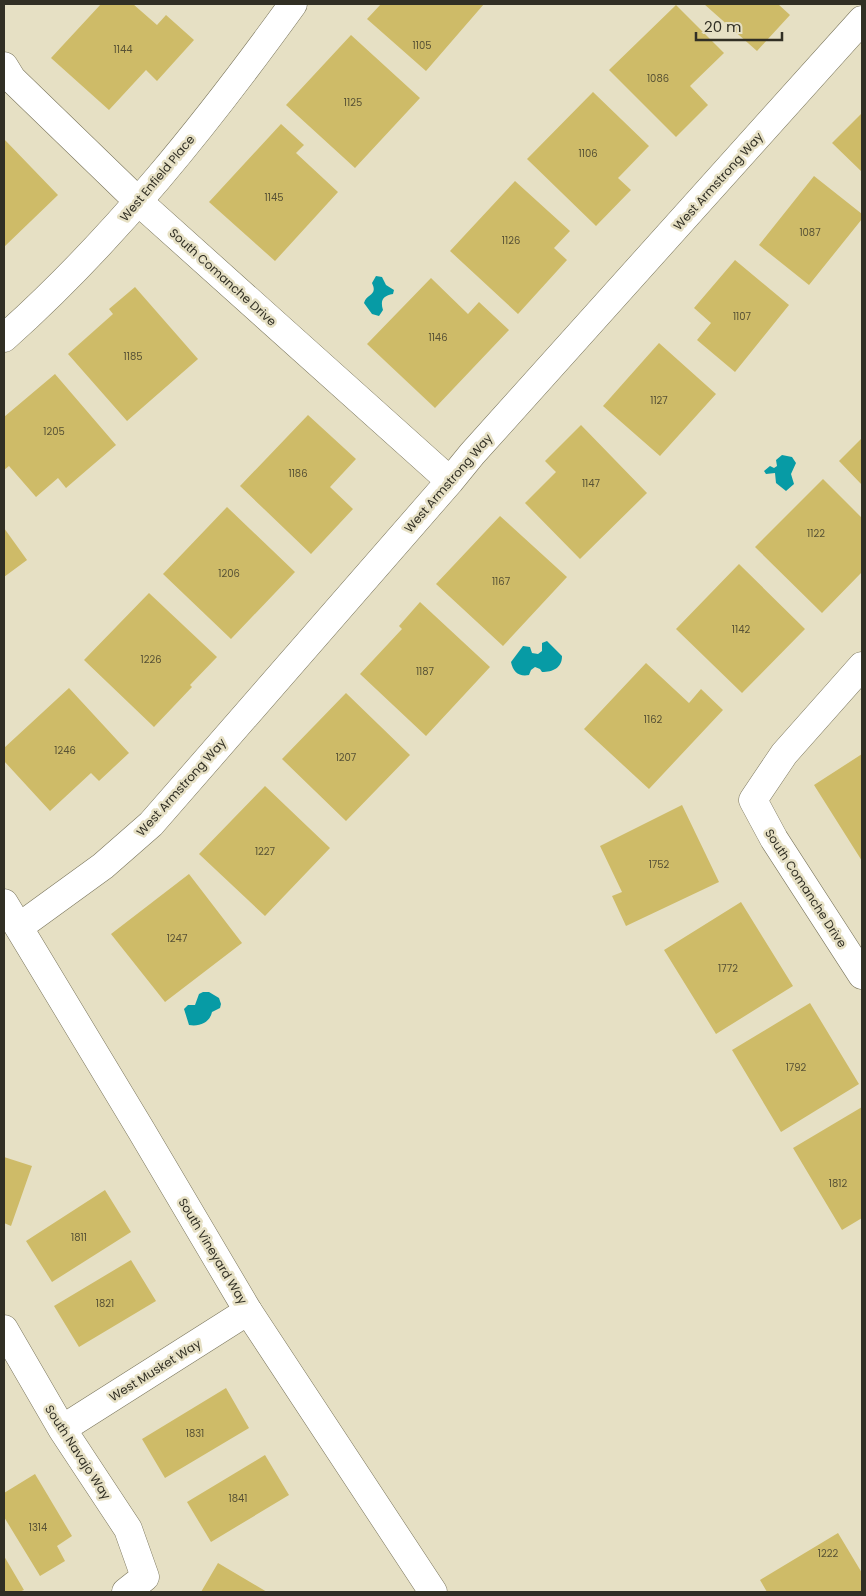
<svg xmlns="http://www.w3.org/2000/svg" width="866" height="1596" viewBox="0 0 866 1596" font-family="Poppins,sans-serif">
<rect width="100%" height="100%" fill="#e6e0c4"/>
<path fill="#079ba5" d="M376,276L382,277L386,285L394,290L393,294C383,296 380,300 383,310L379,316L372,314L364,303C367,293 378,296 372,283Z
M782,455L792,457L796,463L791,474L794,484L786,491L776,483L775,473L766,474L764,471L770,466L774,468L777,466L776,460Z
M547,641L562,656C562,668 553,672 542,672L540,669L535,667L531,670L529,675C519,677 513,672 511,662L523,646L530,647L532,653L538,654L542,651V643Z
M203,992H209L219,998L221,1004L220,1008L212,1012C210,1022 200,1027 189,1025L184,1009L188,1005H195L199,994Z"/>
<path fill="#cebb68" d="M101,4H133L157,25L166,15L194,40L157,81L146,70L109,110L51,58Z
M381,4H484L426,71L367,19Z
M704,4H778L790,15L757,51Z
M676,5L724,53L690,86L708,105L676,137L609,70Z
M351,35L420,98L355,168L286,105Z
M593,92L649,146L618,178L631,190L596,226L527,159Z
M862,113V172L832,143Z
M281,124L304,145L296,153L338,192L275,261L209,202Z
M4,139L58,195L4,247Z
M814,176L862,214V219L809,285L759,245Z
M515,181L570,231L554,248L567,260L518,314L450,251Z
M735,260L789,305L735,372L697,340L711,323L694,308Z
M431,278L468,314L479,302L509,330L435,408L367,344Z
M135,287L198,359L127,421L68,354L113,314L109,309Z
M659,343L716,394L660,456L603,406Z
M55,374L116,445L66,488L58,478L36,497L9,466L4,470V417Z
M308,415L356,459L330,487L353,509L311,554L240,486Z
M581,425L647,493L580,559L525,503L556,472L545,461Z
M862,438V485L839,461Z
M823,479L862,518V572L822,613L755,547Z
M227,507L295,572L231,639L163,574Z
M500,516L567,577L503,646L436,584Z
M4,528L27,560L4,577Z
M739,564L805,629L742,693L676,629Z
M149,593L217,657L190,685L192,687L154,727L84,660Z
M420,602L490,667L426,736L360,674L402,629L399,626Z
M646,663L689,703L701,689L723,710L649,789L584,729Z
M69,688L129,753L99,781L91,773L50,811L4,761V748Z
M346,693L410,755L346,821L282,759Z
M862,754V861L814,785Z
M265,786L330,848L265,916L199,854Z
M682,805L719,882L626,926L612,896L622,892L600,846Z
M189,874L242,943L165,1002L111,934Z
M741,902L793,986L716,1034L664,950Z
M810,1003L859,1084L781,1132L732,1050Z
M862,1107V1218L842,1230L793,1148Z
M4,1157L32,1166L11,1226L4,1223Z
M105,1190L131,1232L52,1282L26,1241Z
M131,1260L156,1301L79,1347L54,1306Z
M226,1388L249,1428L165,1478L142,1439Z
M265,1455L289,1495L211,1542L187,1502Z
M35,1474L72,1536L57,1546L65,1561L40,1576L4,1517V1493Z
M838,1533L862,1573V1592H767L760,1580Z
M4,1556L24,1590L19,1592H4Z
M218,1563L267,1592H201Z"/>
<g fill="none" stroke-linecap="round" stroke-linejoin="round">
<g stroke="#7a755c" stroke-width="29">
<path id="minor" d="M4,66L12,79L139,202L450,481
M4,338C114,240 207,123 293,4
M862,666L784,754L753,800L774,839L862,975
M19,927L103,866L151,824L450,481L472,454L862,20
M4,1329L62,1429L128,1529L145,1577L126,1592
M62,1429L248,1311"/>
</g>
<g stroke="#7a755c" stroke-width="29">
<path id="tertiary" d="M4,903L141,1130L248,1311L433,1592"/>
</g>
<use href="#minor" stroke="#fff" stroke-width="28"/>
<use href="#tertiary" stroke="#fff" stroke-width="28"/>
</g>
<g text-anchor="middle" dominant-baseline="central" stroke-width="5" stroke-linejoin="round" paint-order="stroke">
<g font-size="10" fill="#585235">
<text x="422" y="45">1105</text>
<text x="123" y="49">1144</text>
<text x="658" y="78">1086</text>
<text x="353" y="102">1125</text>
<text x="588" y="153">1106</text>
<text x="274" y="197">1145</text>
<text x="810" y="232">1087</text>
<text x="511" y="240">1126</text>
<text x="742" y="316">1107</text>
<text x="438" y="337">1146</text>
<text x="133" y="356">1185</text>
<text x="659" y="400">1127</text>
<text x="54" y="431">1205</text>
<text x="298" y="473">1186</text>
<text x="591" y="483">1147</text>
<text x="816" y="533">1122</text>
<text x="229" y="573">1206</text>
<text x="501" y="581">1167</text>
<text x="741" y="629">1142</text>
<text x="151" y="659">1226</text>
<text x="425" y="671">1187</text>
<text x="653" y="719">1162</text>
<text x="65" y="750">1246</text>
<text x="346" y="757">1207</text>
<text x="265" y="851">1227</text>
<text x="659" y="864">1752</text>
<text x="177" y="938">1247</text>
<text x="728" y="968">1772</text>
<text x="796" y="1067">1792</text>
<text x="838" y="1183">1812</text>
<text x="79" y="1237">1811</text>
<text x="105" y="1303">1821</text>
<text x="195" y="1433">1831</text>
<text x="238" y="1498">1841</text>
<text x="38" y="1527">1314</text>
<text x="828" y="1553">1222</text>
</g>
<g font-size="12" fill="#312f24" stroke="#e6e0c4">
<text transform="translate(157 178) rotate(-50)">West Enfield Place</text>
<text transform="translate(718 181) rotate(-48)">West Armstrong Way</text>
<text transform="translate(223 277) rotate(42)">South Comanche Drive</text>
<text transform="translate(448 483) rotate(-49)">West Armstrong Way</text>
<text transform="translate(181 787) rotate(-48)">West Armstrong Way</text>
<text transform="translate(806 888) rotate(57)">South Comanche Drive</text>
<text transform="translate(213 1251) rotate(59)">South Vineyard Way</text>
<text transform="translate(155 1370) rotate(-32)">West Musket Way</text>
<text transform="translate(78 1452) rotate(57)">South Navajo Way</text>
</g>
</g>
<rect width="866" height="1596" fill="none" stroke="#312f24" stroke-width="10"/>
<path d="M696 32v8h86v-8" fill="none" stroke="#312f24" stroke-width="2.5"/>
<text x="704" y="32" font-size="15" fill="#312f24" stroke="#e6e0c4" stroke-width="4" paint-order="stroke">20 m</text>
</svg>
